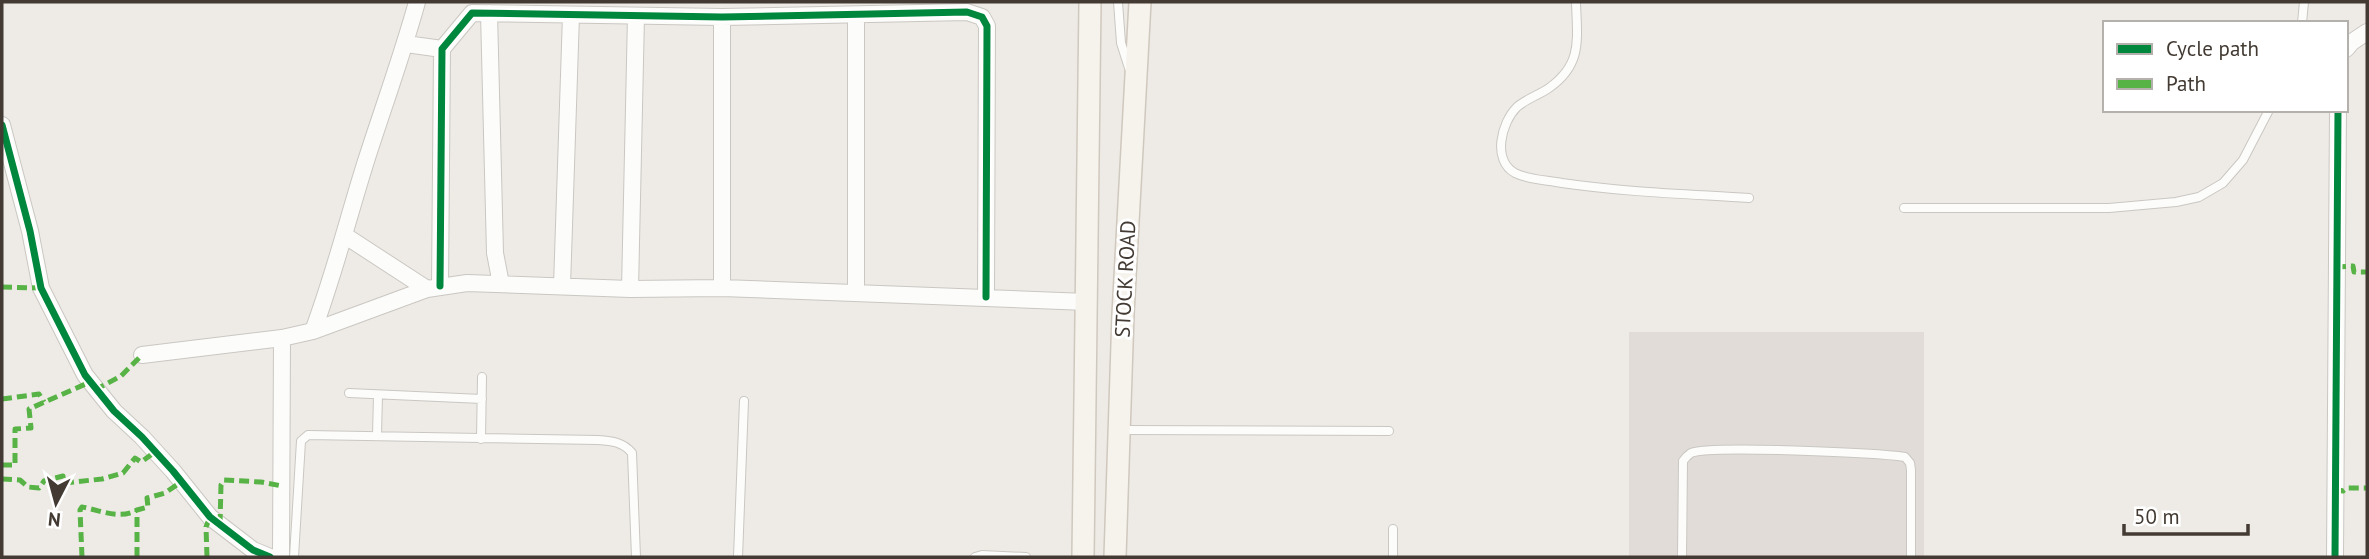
<svg xmlns="http://www.w3.org/2000/svg" width="2369" height="559" viewBox="0 0 2369 559" font-family="'PT Sans',sans-serif">
<rect width="100%" height="100%" fill="#eeebe6"/>
<path fill="#e1dcd7" d="M1629,332H1924V557H1629Z"/>
<g fill="none" stroke-linecap="round" stroke-linejoin="round">
<g stroke="#cac7c2" stroke-width="10">
<path id="lane" d="M1118,2L1121,43L1129,68
M1576,2C1577,39 1583,64 1549,88C1539,95 1526,99 1517,107C1501,123 1492,160 1515,173C1529,180 1547,180 1562,183C1624,192 1686,194 1749,198
M2302,23L2304,2
M1904,208H2109L2176,202L2199,197L2223,183L2243,160L2269,110
M349,393L482,399
M1122,430L1389,431
M377,435L378,395
M481,439L482,377
M1393,529V557
M294,557L301,441L308,435L598,440C612,441 623,442 632,453L636,557
M738,557L744,401
M975,557L982,555L1026,557
M1682,557L1683,461C1685,458 1688,455 1691,453C1708,445 1879,453 1905,457L1910,463L1911,470V557"/>
</g>
<g stroke="#cac7c2" stroke-width="18">
<path id="street" d="M489,13L495,253L501,284
M856,16V293
M406,44L442,49
M2346,49L2352,42L2367,32
M2,125L30,231L41,288L85,375L114,411L142,437L173,471L210,517L253,550L270,557
M344,235L427,289
M440,286L442,49L472,13L722,17L967,12L982,17L987,26L986,297
M562,286L571,15
M722,288V17
M630,289L636,16
M313,331C334,275 348,218 366,161C383,108 402,56 417,2
M142,355L282,338L313,331L427,289L467,283L630,289L722,288L1087,302
M281,557L282,338
M2335,557L2338,110"/>
</g>
<g stroke="#cfc8be" stroke-width="24">
<path id="secondary" d="M1083,557L1090,2
M1115,557L1123,314L1140,2"/>
</g>
<use href="#lane" stroke="#fcfcfb" stroke-width="8"/>
<use href="#street" stroke="#fcfcfb" stroke-width="16"/>
<use href="#secondary" stroke="#f6f2ec" stroke-width="21"/>
<path stroke="#57b346" stroke-width="5" stroke-dasharray="10 5" stroke-linecap="butt" d="M2336,267L2353,266L2354,272H2367
M2,287L41,288
M95,390L121,376L142,355
M2,399L39,394L44,402
M2,465H15V429L31,428L29,409L90,382
M2,479L20,480L28,487L39,488L44,481L63,476L64,483L102,479L123,473L135,458L141,462L155,452
M2335,489L2343,491L2347,488H2367
M220,524L221,485L224,480L261,482L282,486
M82,557L80,510L82,507C100,510 119,520 137,510
M137,557V510L148,507L147,498L165,493L181,482
M207,557L206,527L210,517"/>
<g stroke="#fff" stroke-width="11">
<path id="cycleway" d="M2,125L30,231L41,288L85,375L114,411L142,437L173,471L210,517L253,550L270,557
M440,286L442,49L472,13L722,17L967,12L982,17L987,26L986,297
M2335,557L2338,110"/>
</g>
<use href="#cycleway" stroke="#00873e" stroke-width="7"/>
</g>
<g text-anchor="middle" dominant-baseline="central" stroke-width="6" stroke-linejoin="round" paint-order="stroke">
<g font-size="21" fill="#433b33" stroke="#fff">
<text transform="translate(1125 279) rotate(-87)">STOCK ROAD</text>
</g>
</g>
<rect width="2369" height="559" fill="none" stroke="#433b33" stroke-width="7"/>
<rect x="2103" y="21" width="245" height="91" fill="#ffffff" stroke="#b4b1ad" stroke-width="2"/>
<rect x="2117" y="44" width="35" height="10" fill="#00873e" stroke="#b4b1ad" stroke-width="2"/>
<text x="2166" y="56" font-size="21" fill="#433b33">Cycle path</text>
<rect x="2117" y="79" width="35" height="10" fill="#57b346" stroke="#b4b1ad" stroke-width="2"/>
<text x="2166" y="91" font-size="21" fill="#433b33">Path</text>
<g transform="translate(56 503) rotate(186)" stroke="#ffffff" stroke-width="5" paint-order="stroke">
<path d="M0-5L12 26L0 18L-12 26Z" fill="#433b33"/>
<text y="-10" font-size="19" font-weight="bold" text-anchor="middle" fill="#433b33">N</text>
</g>
<path d="M2124 524v10h124v-10" fill="none" stroke="#433b33" stroke-width="3.5"/>
<text x="2134" y="524" font-size="21" fill="#433b33" stroke="#ffffff" stroke-width="5" paint-order="stroke">50 m</text>
</svg>
